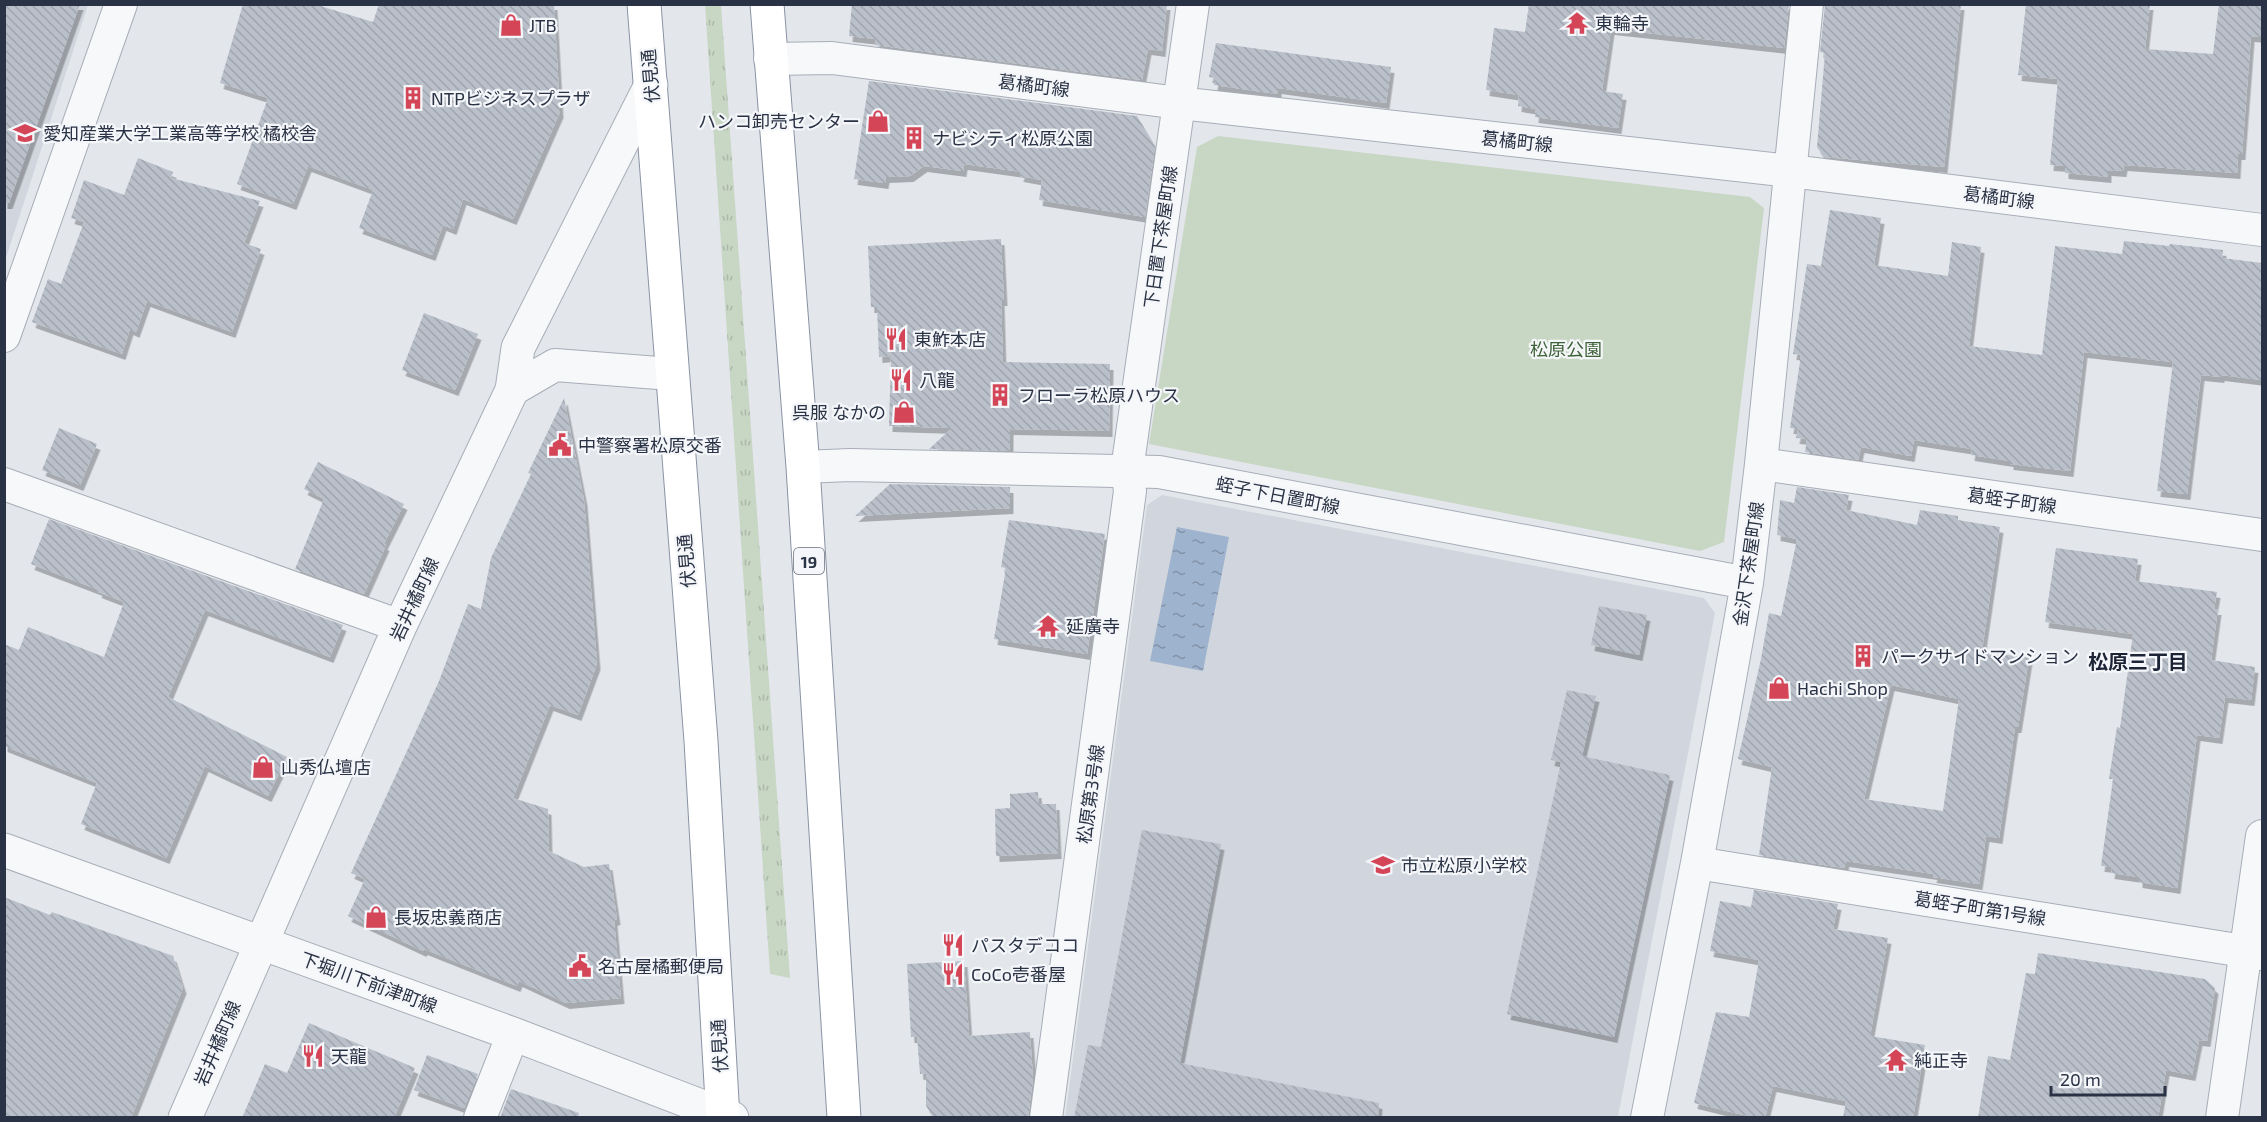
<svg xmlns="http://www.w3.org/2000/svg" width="2267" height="1122" viewBox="0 0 2267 1122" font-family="'Exo 2','Noto Sans JP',sans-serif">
<defs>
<pattern id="grass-tufts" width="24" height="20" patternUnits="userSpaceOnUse" patternTransform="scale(1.5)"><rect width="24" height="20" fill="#c8d6c4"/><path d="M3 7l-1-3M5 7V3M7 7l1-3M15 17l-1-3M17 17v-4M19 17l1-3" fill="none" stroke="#acb8aa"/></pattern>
<pattern id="water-ripples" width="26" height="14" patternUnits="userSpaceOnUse" patternTransform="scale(1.5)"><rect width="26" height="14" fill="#9eb3cd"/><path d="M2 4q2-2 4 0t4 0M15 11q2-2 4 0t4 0" fill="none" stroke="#8192a8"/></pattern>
<pattern id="building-back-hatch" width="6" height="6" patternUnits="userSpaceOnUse" patternTransform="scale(1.5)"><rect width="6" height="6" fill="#bac0ca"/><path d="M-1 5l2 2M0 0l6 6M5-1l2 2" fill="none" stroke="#a0a5af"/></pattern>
<filter id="shadow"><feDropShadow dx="3.5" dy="6" stdDeviation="0" flood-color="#0004"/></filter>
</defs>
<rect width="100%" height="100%" fill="#e3e7ec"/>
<path fill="#d1d6de" d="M5,5H88L5,261Z
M1162,495L1704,598L1715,613L1618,1117L1065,1118L1147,505Z"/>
<path fill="url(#grass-tufts)" d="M705,5H721L790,978L770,974Z"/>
<path fill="#c8d6c4" d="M1218,136L1750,197L1764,208L1724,542L1700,551L1149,444L1197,147Z"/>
<path fill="url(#water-ripples)" d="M1177,527L1229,537L1203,671L1150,661Z"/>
<path fill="url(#building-back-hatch)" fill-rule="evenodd" filter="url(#shadow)" d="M4,4H80L9,203H4Z
M243,4H314L373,22L379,4H554L560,112L513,219L463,199L453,229L443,225L432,255L359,228L373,190L308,166L293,204L237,184L268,98L220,83Z
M852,4H1167L1162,51L1148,49L1142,80L875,45L876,39L849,36Z
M1529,4H1789L1784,48L1611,29L1602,91L1623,94L1618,128L1535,117L1536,109L1518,106L1519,95L1486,90L1494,28L1525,32Z
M1825,4H1961L1944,167L1824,157L1817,147L1825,53L1820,52Z
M2026,4H2150L2145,49L2213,54L2219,4H2262V37L2251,36L2242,154H2238L2237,173L2124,165L2123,171L2108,170V177L2065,173V166L2050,165L2058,79L2018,75Z
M1216,43L1391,67L1386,103L1278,88V94L1214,85L1215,78L1209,77Z
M869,81L1137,116L1155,146L1145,217L1039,200L1042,180L1020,176L1021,172L964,164L963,171L924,166L910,176L886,177L885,183L854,179Z
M138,158L173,172L171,178L260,201L244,243L261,249L232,332L147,301L136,332L130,329L122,354L32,322L48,279L61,284L84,222L71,218L84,180L124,195Z
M1830,210L1881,218L1874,265L1948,276L1952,242L1981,247L1969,346L2042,355L2055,246L2122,254L2124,241L2169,246L2170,244L2223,250L2222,258L2262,263V380L2221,375V377L2201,375L2187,494L2157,491L2173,362L2084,352L2070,471L2010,464V461L1971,455L1972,449L1914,440L1911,456L1861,447L1858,460L1805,452L1807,439L1796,438L1798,429L1790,428L1801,355L1793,354L1807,264L1821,266Z
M1001,239L1004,300H1001L1003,362L1110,364L1109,431L1010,429V451L929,449L952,428L889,426L891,356L879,357L877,307H871L868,246Z
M424,313L478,334L455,390L402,370Z
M564,398L584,500L597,664L578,715L550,705L513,798L548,809L549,851L584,867L609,864L617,919L614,920L621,998L566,1003L519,981L517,986L424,949L423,951L348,916L365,879L351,873L439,681L468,604L481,609L491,558L531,474L528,473Z
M59,428L97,444L80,485L42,470Z
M318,462L404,504L384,544L386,545L364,594L295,569L324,499L304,489Z
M890,484L1010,487V508L855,516Z
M1797,487L1849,495L1846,510L1917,525L1920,510L1958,516V520L2000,527L1982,651L2029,658L2018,727H2015L1999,838L1986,836L1979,884L1933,877L1934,874L1846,861L1844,868L1759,855L1772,767L1738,759L1761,659L1769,613L1781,616L1797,539L1777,535L1780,500L1794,503ZM1891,685L1959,699L1943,811L1864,799Z
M49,519L343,625L330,657L205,610L168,697L287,757L268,796L205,766L166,858L81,824L97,783L4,746V644L19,650L28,627L104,657L124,602L98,592L99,590L31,564Z
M1009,520L1105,534L1087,654L994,639L1006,568L1001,567Z
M2056,548L2138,559L2135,581L2217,592L2214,609H2218L2211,660L2255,667L2251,700L2225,697L2219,738L2197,735L2177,888L2139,882V877L2111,873L2112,867L2101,866L2113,779H2109L2117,727L2120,728L2133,634L2045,622Z
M1599,606L1647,615L1639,655L1591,645Z
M1567,690L1596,696L1582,756L1670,775L1614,1037L1507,1014L1561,762L1551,760Z
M1038,792L1039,804H1056L1058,853L996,856L995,809L1010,808V794Z
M1142,830L1221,844L1180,1063L1379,1103L1378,1118H1074L1088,1045L1101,1047Z
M1754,890L1838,904L1833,929L1888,938L1870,1036L1925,1045L1913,1118H1843L1846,1101L1773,1086L1765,1118H1756L1694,1103L1716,1012L1749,1017L1759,960L1710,951L1720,901L1751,907Z
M4,897L50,915L52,912L173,956L183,988L131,1118H4Z
M2038,953L2205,979L2215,988L2207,1041L2199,1040L2192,1075L2166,1070L2158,1118H1978L1988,1056L2010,1060L2026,973L2035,974Z
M964,961L969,1036L1030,1032L1033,1079L1028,1118H934L926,1106V1073L920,1074L917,1037H911L907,964Z
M309,1023L415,1068L394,1118H242L265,1064L287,1073Z
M427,1055L478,1074L464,1108L414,1090Z
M511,1089L579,1113L578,1118H500Z"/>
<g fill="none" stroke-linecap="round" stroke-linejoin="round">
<g stroke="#a8adb7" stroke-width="34">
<path id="minor" d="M770,59L832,58L1179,103L1791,171L2262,230
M4,336L121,4
M512,390L555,365L671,374
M1761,464L2262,535
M803,467L850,465L1159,472L1747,583
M4,484L400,626
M1697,863L2262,954
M480,1118L513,1034
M1046,1118L1130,491L1127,470L1193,4
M1647,1118L1697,863L1747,583L1761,464L1807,4
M2222,1118L2262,836"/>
</g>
<g stroke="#a8adb7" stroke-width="35">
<path id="tertiary" d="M4,850L513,1034L732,1118
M185,1118L400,626L512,390L518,348L651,85"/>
</g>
<g stroke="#8a93a3" stroke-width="35">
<path id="trunk" d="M644,4L701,741L723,1118
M767,4L803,467L844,1118"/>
</g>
<use href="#minor" stroke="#f7f8fa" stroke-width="32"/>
<use href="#tertiary" stroke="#f7f8fa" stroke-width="33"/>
<use href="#trunk" stroke="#fff" stroke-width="33"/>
</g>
<defs>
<g id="temple-bare" transform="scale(1.8)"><path d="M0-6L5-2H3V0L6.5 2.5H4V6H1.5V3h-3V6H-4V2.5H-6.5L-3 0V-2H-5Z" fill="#d44557" stroke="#f4f6f9" stroke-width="2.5" paint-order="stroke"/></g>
<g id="shop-bare" transform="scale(1.8)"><path d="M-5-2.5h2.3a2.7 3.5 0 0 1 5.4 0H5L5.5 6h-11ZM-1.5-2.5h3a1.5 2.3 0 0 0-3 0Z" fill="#d44557" stroke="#f4f6f9" stroke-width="2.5" paint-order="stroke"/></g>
<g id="building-bare" transform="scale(1.8)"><path d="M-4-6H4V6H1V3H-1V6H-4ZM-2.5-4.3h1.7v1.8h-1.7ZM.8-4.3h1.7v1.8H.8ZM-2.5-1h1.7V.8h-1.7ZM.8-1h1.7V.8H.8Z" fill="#d44557" stroke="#f4f6f9" stroke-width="2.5" paint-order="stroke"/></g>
<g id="school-bare" transform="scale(1.8)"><path d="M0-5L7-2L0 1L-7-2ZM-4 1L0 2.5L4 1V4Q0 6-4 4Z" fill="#d44557" stroke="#f4f6f9" stroke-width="2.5" paint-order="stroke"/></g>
<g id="restaurant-bare" transform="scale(1.8)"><path d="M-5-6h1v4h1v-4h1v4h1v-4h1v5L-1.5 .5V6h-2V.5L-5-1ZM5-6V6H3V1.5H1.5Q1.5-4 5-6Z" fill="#d44557" stroke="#f4f6f9" stroke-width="2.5" paint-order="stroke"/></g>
<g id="civic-bare" transform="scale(1.8)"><path d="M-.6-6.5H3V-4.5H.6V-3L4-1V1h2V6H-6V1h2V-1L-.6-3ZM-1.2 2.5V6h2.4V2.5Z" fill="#d44557" stroke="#f4f6f9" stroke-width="2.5" paint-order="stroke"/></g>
</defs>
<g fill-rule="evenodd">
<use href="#temple-bare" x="1577" y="23"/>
<use href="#shop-bare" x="511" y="25"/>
<use href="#building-bare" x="413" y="98"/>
<use href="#shop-bare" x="878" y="121"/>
<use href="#school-bare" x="25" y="133"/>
<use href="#building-bare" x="914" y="138"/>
<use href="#restaurant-bare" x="896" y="339"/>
<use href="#restaurant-bare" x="901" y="380"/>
<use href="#building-bare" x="1000" y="395"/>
<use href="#shop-bare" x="904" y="412"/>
<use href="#civic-bare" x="560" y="445"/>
<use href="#temple-bare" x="1048" y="626"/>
<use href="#building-bare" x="1863" y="656"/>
<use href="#shop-bare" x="1779" y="688"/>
<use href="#shop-bare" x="263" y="767"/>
<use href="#school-bare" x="1383" y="865"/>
<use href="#shop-bare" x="376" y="917"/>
<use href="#restaurant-bare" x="953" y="945"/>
<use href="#civic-bare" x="580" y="966"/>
<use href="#restaurant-bare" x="953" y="974"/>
<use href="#restaurant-bare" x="313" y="1056"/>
<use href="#temple-bare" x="1896" y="1060"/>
</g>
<g text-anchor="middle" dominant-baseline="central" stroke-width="4.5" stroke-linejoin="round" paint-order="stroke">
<rect fill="#f4f6f9" stroke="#676e7b" stroke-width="1.5" x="794" y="548" width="30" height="26" rx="4.5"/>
<g font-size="16" font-weight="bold" fill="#2a3345">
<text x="809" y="561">19</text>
</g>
<g font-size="18" fill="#2a3345" stroke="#f4f6f9" text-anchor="start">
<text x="1595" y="23">東輪寺</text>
<text x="529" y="25">JTB</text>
<text x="431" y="98">NTPビジネスプラザ</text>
<text x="860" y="121" text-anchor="end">ハンコ卸売センター</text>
<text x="43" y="133">愛知産業大学工業高等学校 橘校舎</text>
<text x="932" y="138">ナビシティ松原公園</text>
<text x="914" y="339">東鮓本店</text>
<text x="919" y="380">八龍</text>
<text x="1018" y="395">フローラ松原ハウス</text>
<text x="886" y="412" text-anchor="end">呉服 なかの</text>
<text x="578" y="445">中警察署松原交番</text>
<text x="1066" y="626">延廣寺</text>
<text x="1881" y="656">パークサイドマンション</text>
<text x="1797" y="688">Hachi Shop</text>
<text x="281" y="767">山秀仏壇店</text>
<text x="1401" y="865">市立松原小学校</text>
<text x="394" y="917">長坂忠義商店</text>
<text x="971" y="945">パスタデココ</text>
<text x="598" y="966">名古屋橘郵便局</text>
<text x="971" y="974">CoCo壱番屋</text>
<text x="331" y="1056">天龍</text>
<text x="1914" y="1060">純正寺</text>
</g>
<g font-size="18" fill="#2a3345" stroke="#f4f6f9">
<text transform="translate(650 76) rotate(-95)">伏見通</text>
<text transform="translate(1034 85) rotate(7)">葛橘町線</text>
<text transform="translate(1517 141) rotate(6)">葛橘町線</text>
<text transform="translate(1999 197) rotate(7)">葛橘町線</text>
<text transform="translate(1160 237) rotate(-82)">下日置下茶屋町線</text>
<text transform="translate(1278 495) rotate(11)">蛭子下日置町線</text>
<text transform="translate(2012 500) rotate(8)">葛蛭子町線</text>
<text transform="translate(686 561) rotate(-95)">伏見通</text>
<text transform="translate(1748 564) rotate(-82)">金沢下茶屋町線</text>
<text transform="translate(414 599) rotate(-65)">岩井橘町線</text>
<text transform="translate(1090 794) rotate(-82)">松原第3号線</text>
<text transform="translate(1980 908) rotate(9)">葛蛭子町第1号線</text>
<text transform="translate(369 982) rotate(20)">下堀川下前津町線</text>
<text transform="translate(217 1043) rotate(-67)">岩井橘町線</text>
<text transform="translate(719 1046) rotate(-93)">伏見通</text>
</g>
<g font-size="18" fill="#3e6237" stroke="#f4f6f9">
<text x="1566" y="349">松原公園</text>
</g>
<g font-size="20" font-weight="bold" fill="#1c2436" stroke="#f4f6f9">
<text x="2138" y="661">松原三丁目</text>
</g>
</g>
<rect width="2267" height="1122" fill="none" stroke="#2a3345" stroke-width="12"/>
<path d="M2051 1086v9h114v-9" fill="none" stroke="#2a3345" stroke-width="3"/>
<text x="2060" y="1086" font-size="18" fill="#2a3345" stroke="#f4f6f9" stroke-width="4.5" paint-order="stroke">20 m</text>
</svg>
